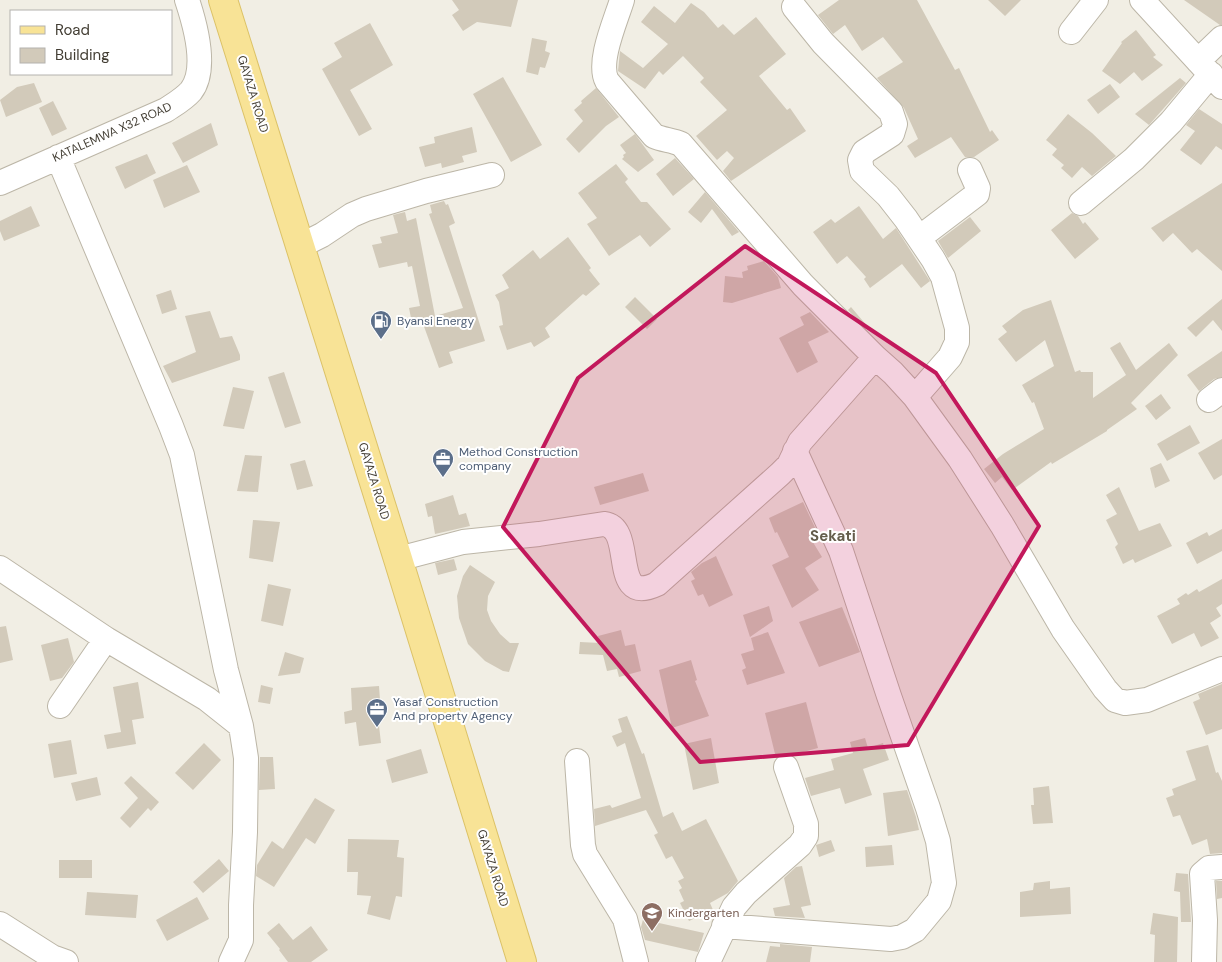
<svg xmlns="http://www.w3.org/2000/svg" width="1222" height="962" viewBox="0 0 1222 962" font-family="'DM Sans',sans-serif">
<rect width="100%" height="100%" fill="#f1eee4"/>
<path fill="#d2caba" d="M452,0H518L511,27L477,22L463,31L452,15L459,10Z
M839,0H917L955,70L959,68L990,132L992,130L999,140L974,157H965L951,137L915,158L907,146L918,139L904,108L877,78L903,62L883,37L862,51L845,25L833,34L818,15Z
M988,0H1021L1005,16Z
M1184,0H1222V25H1220Z
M691,3L704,12L718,28L723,24L734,35L756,17L786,54L759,76L787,110L790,108L806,131L731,181L723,171L734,158L727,151L717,160L696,136L727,110L700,82L704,78L683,56L663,75L659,71L645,89L618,71L620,51L643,68L668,44L641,22L654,6L675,23Z
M370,23L393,65L350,90L372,129L359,136L322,69L342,57L334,43Z
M1136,30L1156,55L1153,57L1163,65L1142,81L1134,72L1120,84L1102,71L1122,43L1121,42Z
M532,38L547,41L545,51L550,53L545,68L540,67L538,75L526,72Z
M503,77L542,145L511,162L473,94Z
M1180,78L1186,83L1149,125L1135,114Z
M34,83L42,102L6,117L0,100L17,87Z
M1110,84L1120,97L1098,114L1087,100Z
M596,88L619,117L606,126L579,153L566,139L583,121L574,110L582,103L581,101Z
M53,101L67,129L52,136L39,108Z
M1199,109L1222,124V150L1216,146L1201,165L1180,150L1195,131L1186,125Z
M1068,114L1092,133L1116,156L1092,176L1082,167L1072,178L1061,168L1064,165L1052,155L1057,149L1046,140Z
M211,123L218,145L183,163L172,143Z
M472,127L477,152L462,156L464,162L442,168L441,163L425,167L419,147L435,143L434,137Z
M635,134L654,160L638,172L622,159L624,157L623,155L626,153L620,145Z
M147,154L156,173L125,189L115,167Z
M675,158L694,179L673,196L656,174Z
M616,164L628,179L625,182L641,202H647L671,229L650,247L640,235L609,256L587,224L597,218L578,193Z
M187,165L200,192L164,208L153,180Z
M1222,183V271L1197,249L1192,253L1173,233L1163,242L1151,228Z
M705,192L739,232L732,236L712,209L701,223L688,212Z
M444,201L446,205L448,204L455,223L449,226L485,341L449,352L453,363L439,368L422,321L412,323L409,308L420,306L412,266L408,267L407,262L379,268L372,245L382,243L380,237L398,233L393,215L405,212L407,221L416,218L435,316L463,308L429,214L432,213L430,205Z
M31,206L40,226L4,241L0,231V221Z
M859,206L883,239L896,228L930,281L921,288L902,264L870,288L864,279L866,277L847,256L837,264L813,232L831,219L835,223Z
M1072,213L1078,216L1083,224L1085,222L1099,239L1075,259L1051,230Z
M970,217L981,231L948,258L938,241Z
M568,237L591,268L589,270L600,284L586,296L583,294L545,328L550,337L534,347L531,342L507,350L499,326L503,325L499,302L495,295L509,288L502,275L533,250L540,259Z
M764,261L778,277L781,288L732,303L723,302L725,276L743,278L742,272L748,270L747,266Z
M171,290L177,309L162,314L156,295Z
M635,297L657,319L647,329L625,307Z
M1222,299V331L1213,320L1196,337L1187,328Z
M1051,300L1075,372L1080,370L1081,372H1093V398L1126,375L1110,348L1120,342L1136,370L1169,343L1178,355L1131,403L1137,409L1107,430V431L1052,464L1051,462L1012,490L1002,477L995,483L984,469L1003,454L1044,429L1034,402L1032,403L1022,385L1054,366L1045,340L1016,362L998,339L1007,332L1002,326L1023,310Z
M851,307L868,327L866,329L848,310Z
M210,311L220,338L232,336L240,355V360L172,383L163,366L196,352L185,316Z
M810,312L829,332L808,342L818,362L797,373L779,338L804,325L800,317Z
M1222,351V377L1214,379L1199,391L1187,375Z
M284,372L301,423L285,428L268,377Z
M233,387L254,391L244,429L223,426Z
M1161,394L1171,408L1156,420L1145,406Z
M1190,425L1200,443L1167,461L1157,444Z
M1222,439V475L1214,480L1198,453Z
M245,455L262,456L258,492L237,491Z
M305,460L313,486L297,490L290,464Z
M1161,463L1170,481L1155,488L1150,468Z
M643,473L649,491L600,505L594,487Z
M1119,487L1139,531L1160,523L1172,546L1135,563L1133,559L1123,564L1115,547L1118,544L1106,520L1117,514L1106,495Z
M453,495L459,515L466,513L470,526L435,534L432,516L428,517L425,504Z
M803,502L819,536L811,539L822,557L805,568L819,590L792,608L772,565L789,557L777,532L775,533L769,518Z
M253,520L280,522L273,562L249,558Z
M1222,529V551L1197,564L1186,543L1207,532L1209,536Z
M716,556L733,595L709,607L703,594L698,596L691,581L695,579L691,572L702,563Z
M454,559L457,570L438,575L435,563Z
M470,565L495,582L488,596L487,610L491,621L500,634L510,643H519L509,672L503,671L485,661L468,644L459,618L457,596L463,576Z
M1222,579V604L1216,608L1221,616L1210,623L1219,638L1201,647L1194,633L1172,644L1157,616L1180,604L1177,599L1186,593L1188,595L1197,589L1199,592Z
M268,584L291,589L283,626L261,621Z
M769,606L773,621L750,637L743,615Z
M842,607L860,652L819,667L799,622Z
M6,626L13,660L0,663V627Z
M621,630L625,646L635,644L641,671L619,677L617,669L607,671L603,655L579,654L580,642L600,643L598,636Z
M768,632L785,673L747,685L742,670L746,668L741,654L754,650L751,638Z
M68,638L74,662L62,678L50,681L41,645Z
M285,652L304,658L300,673L278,676Z
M691,660L697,680L695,681L709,716L672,728L659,670Z
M138,682L144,718L132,720L136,744L107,749L104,735L121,732L113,687Z
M1222,684V729L1206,735L1193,702L1200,699L1198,694Z
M261,685L273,688L270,704L258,702Z
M379,686L380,700H376L381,743L359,746L356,722L345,724L344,712L352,710L351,688Z
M806,702L818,748L792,755L782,754L776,758L765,713Z
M627,716L642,754L644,753L663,817L673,812L682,831L706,819L738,881L728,893L710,903L713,910L689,921L680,903L684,901L679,890L682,888L678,881L684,878L672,856L666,859L654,835L658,833L646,810L595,826L594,809L610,805L612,808L641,798L625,743L617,747L612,736L622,732L618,719Z
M711,738L719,783L693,790L684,744Z
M865,738L868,748L883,743L889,760L863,769L872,795L845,804L840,788L811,796L805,778L834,770L831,759L853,753L850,742Z
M71,740L77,774L54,778L48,744Z
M204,743L221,760L193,790L175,773Z
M1208,745L1216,773L1218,772L1222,781V853L1210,854L1207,839L1192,845L1180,815L1173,817L1166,798L1174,795L1172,789L1196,780L1186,751Z
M421,749L428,773L392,783L386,760Z
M260,757H273L275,789L259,790Z
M131,776L159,802L151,811L148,808L130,828L120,818L138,798L124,783Z
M97,777L101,795L76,801L71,783Z
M1049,786L1053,823L1033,824L1031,805H1034L1033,788Z
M907,790L916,817L919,830L888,836L883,793Z
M315,798L335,810L315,844L306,838L274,887L256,876L257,865L272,841L283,849Z
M348,839L399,840L397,857L404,858L402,897L396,896L390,920L367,914L371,896L357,895L358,872H347Z
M831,840L835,851L819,857L816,845Z
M892,845L894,865L866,867L865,847Z
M219,859L229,871L203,893L193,882Z
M59,860H92V878H59Z
M802,866L811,905L801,907L805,918L775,916L773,908L790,905L784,878L796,867Z
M1176,873L1188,874L1191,922H1181L1180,892L1174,891Z
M1050,881V889L1070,887L1071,914L1020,917V892L1033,890L1034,883Z
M1216,881H1222V898L1217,899Z
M87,892L138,895L136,918L85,915Z
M197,897L209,919L167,941L156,920Z
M645,912L660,916L659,923L704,933L698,952L645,940L641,927Z
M1153,913L1178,917L1177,962H1154L1155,935L1150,934Z
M279,923L293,940L311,926L328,950L311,962H288L279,950L280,949L267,933Z
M780,944L812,947L810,962H766L770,946L780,947Z"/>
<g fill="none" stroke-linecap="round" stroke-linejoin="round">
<g stroke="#bcb6a7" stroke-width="26">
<path id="minor" d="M622,0C616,20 597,62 607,81L654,136C663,140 672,140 681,144L803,285L875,357L893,373L915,397L960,459L1002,525L1063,629L1105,689L1115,700L1125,703L1147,700L1222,669
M1142,0L1222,87
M794,7L823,43L891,112L895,124L892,134L864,152L860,160L862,171L888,196L906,219L933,259L943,277L957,328V342L950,357L915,397
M1071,32L1096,0
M1198,61L1222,38
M58,157L171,426L182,455L226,670L241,726
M0,183L166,110C175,104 184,99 191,91C208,69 195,24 187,0
M1081,203L1134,159L1171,122L1211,74
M919,238L977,194L978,188L970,170
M300,246L322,235L352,215L366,209L426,191L492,175
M1209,400L1222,390
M398,559L463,542L539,534L604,524C637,528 608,607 657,584L780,474L789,465L800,442L875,357
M0,568L106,639L207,699L241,726L246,758L245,832L241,905V940L231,962
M60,706L106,639
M577,761L583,845L585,854L625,919L636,962
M0,924L52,957L66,962
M724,926L891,939L902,937L915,930L939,901L944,883L938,841L928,808L889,696L841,551L795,451
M708,962L734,907L746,893L800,845L806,836V824L786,767
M1204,962L1205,920L1202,874L1209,868L1222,867"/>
</g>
<g stroke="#dcc267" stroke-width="30">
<path id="major" d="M223,0L398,559L522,962"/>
</g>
<use href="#minor" stroke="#fff" stroke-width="24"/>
<use href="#major" stroke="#f8e396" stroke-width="28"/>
</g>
<path fill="#c2185b" fill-opacity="0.2" stroke="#c2185b" stroke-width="4" stroke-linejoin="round" d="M745,246L936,373L1039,526L908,745L700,762L503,527L578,378Z"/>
<defs>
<g id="fuel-pin" transform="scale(1.125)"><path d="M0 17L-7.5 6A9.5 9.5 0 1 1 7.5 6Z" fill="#5c6f8a" stroke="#fff"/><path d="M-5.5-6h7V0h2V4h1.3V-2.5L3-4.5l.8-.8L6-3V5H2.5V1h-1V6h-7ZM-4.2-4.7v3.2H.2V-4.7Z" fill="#fff"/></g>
<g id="office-pin" transform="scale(1.125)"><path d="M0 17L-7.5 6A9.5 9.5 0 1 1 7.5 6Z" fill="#5c6f8a" stroke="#fff"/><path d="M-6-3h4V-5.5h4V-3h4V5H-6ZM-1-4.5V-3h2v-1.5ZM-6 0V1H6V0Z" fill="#fff"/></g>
<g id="school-pin" transform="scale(1.125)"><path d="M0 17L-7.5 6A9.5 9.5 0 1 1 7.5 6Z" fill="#8d6e63" stroke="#fff"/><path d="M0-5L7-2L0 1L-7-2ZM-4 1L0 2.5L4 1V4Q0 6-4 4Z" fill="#fff"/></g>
</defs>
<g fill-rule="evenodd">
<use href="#fuel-pin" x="381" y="321"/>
<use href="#office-pin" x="443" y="459"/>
<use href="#office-pin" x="377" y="709"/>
<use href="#school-pin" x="652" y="913"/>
</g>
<g text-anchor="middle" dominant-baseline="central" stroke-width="4" stroke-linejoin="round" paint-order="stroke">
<g font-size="12" fill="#433e34" stroke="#fff">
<text transform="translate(253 94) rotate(73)">GAYAZA ROAD</text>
<text transform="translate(112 132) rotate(-24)">KATALEMWA X32 ROAD</text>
<text transform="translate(374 481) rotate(73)">GAYAZA ROAD</text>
<text transform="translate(493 868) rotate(73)">GAYAZA ROAD</text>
</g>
<g font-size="12" fill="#4e5e75" stroke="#fff" text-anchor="start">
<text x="397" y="321">Byansi Energy</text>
<text x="459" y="452">Method Construction<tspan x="459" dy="14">company</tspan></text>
<text x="393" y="702">Yasaf Construction<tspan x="393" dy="14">And property Agency</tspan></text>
</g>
<g font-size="12" fill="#785e54" stroke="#fff" text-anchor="start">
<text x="668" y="913">Kindergarten</text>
</g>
<g font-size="15" font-weight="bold" fill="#655d4c" stroke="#fff">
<text x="833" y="536">Sekati</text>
</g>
</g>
<rect x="10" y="10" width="162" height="65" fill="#ffffff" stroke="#b4b2ae"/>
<rect x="20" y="26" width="25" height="8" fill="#f8e396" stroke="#b4b2ae"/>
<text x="55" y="35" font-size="15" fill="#433e34">Road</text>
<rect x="20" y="48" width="25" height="15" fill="#d2caba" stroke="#b4b2ae"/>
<text x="55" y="60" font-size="15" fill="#433e34">Building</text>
</svg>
